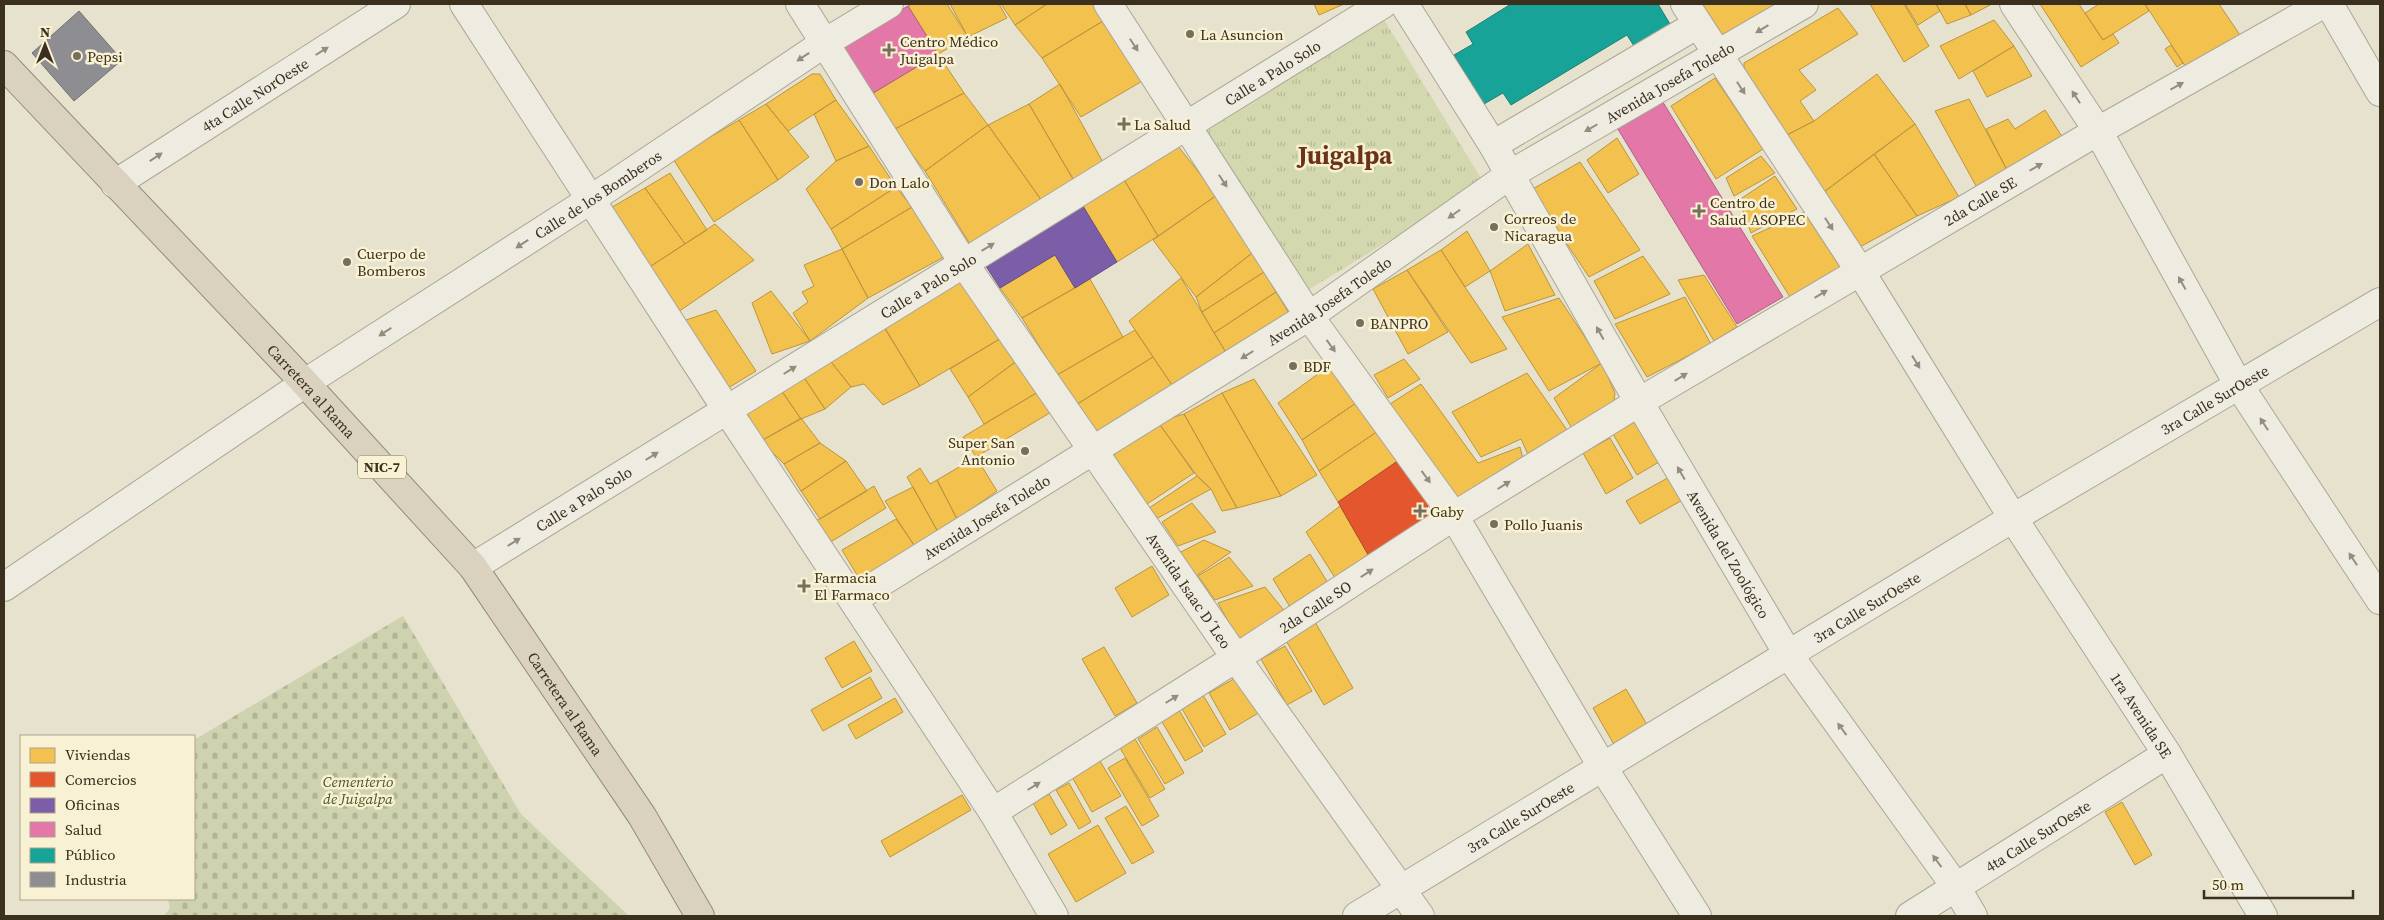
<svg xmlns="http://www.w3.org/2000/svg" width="2384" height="920" viewBox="0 0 2384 920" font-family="'Source Serif 4',serif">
<defs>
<pattern id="cemetery-stones" width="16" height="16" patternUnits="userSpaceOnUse" patternTransform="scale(1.25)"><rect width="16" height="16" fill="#ced2af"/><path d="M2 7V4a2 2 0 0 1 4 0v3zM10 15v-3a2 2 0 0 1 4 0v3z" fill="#b2b596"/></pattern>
<pattern id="park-tufts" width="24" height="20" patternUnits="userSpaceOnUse" patternTransform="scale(1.25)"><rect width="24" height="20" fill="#d3d8af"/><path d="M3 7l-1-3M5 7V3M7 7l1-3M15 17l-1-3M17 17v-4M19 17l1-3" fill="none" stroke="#b6ba96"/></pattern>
</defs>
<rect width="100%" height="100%" fill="#e6e2ce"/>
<path fill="url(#cemetery-stones)" d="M403,616L521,814L629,916H164L170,908L168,899H194V740Z"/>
<path fill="url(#park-tufts)" d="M1380,13L1484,183L1303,293L1199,123Z"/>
<path fill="#f2c14e" stroke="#bb953f" d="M912,4H947L968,37L938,54L908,6Z
M950,4H999L1007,18L968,37Z
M1001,4H1047L1015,25Z
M1047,4H1095L1103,21L1042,58L1015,25Z
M1314,4H1344L1319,15Z
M1697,4H1785L1720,41Z
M1870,4H1904L1929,46L1904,62Z
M1905,4H1936L1940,11L1918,25Z
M1936,4H1965L1971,15L1947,24Z
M1965,4H1992L1971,15Z
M2040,4H2079L2103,40L2113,34L2119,43L2081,67Z
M2099,4H2145L2149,11L2103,40L2085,13Z
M2145,4H2219L2240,35L2187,69Z
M1838,8L1858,34L1799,70L1816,90L1800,101L1814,121L1785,136L1744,71V63Z
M1994,20L2014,46L1959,79L1940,46Z
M1103,21L1144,80L1081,117L1042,58Z
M2171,45L2183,63L2177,67L2165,49Z
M2014,46L2032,76L1987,97L1973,71Z
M938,54L964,93L893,130L870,95Z
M812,74H820L836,100L788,131L766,104Z
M1877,74L1915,124L1824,192L1785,136L1814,121Z
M1715,78L1763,149L1716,179L1671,106Z
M1060,84L1105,166L1073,179L1029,104Z
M964,93L988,125L925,171L893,130Z
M1969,99L2007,170L1976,186L1935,111Z
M836,100L869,146L836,161L814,114Z
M766,104L809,157L778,180L739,120Z
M1029,104L1073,179L1042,201L988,125Z
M2045,110L2063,138L2007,170L1986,129L2008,119L2015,129Z
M739,120L778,180L714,222L673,159Z
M1915,124L1959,197L1917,216L1874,154Z
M988,125L1042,201L973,249L925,171Z
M1617,138L1639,174L1608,193L1587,160Z
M1177,145L1217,195L1158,236L1123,178Z
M869,146L896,187L831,229L806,189L836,161Z
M1874,154L1917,216L1858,248L1824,192Z
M1761,156L1775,173L1734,196L1726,178Z
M1580,162L1640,250L1589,277L1531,190Z
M670,173L707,230L685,244L645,188Z
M1775,176L1797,209L1751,233L1739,200Z
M1123,178L1158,236L1117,262L1078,198Z
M896,187L912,207L842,249L831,229Z
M645,188L685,244L648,268L607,210Z
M1217,195L1256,250L1196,297L1153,240Z
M912,207L944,257L868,298L842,249Z
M1804,212L1840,267L1790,297L1752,236Z
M715,224L754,260L675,314L648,268Z
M1467,231L1490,271L1465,287L1441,250Z
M1528,244L1555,295L1505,311L1490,271Z
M842,249L868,298L810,341L793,313L808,302L802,292L814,286L804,265Z
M1256,250L1264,272L1202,312L1196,297Z
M1441,250L1465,287L1507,349L1471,363L1407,270Z
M1055,255L1075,288L1022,318L1000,288Z
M1643,256L1670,294L1615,319L1594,281Z
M1407,270L1448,332L1408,354L1373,289Z
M1264,272L1276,292L1214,333L1202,312Z
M1704,275L1737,327L1714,341L1678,280Z
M1181,278L1227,354L1176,391L1129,321Z
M1090,279L1123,337L1057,375L1022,318Z
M951,280H966L1003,337L920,386L882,323Z
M771,291L810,341L772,354L752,303Z
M1276,292L1290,315L1227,354L1214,333Z
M1685,297L1711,344L1647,377L1615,324Z
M1559,298L1602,363L1549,391L1502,317Z
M716,310L756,371L725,390L683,321Z
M882,324L920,386L883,405L864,384L851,387L828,358Z
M1135,330L1153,357L1074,406L1057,375Z
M1003,337L1018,360L968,397L950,369Z
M1153,357L1176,391L1096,439L1074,406Z
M828,358L851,387L825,409L803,376Z
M1404,359L1420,379L1388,398L1374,375Z
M1018,360L1038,392L984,424L968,397Z
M1602,363L1615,393L1613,409L1574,432L1554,398Z
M1329,366L1356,403L1302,440L1278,403Z
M1527,373L1572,437L1531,461L1521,439L1481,457L1452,412Z
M803,376L825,409L801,419L779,387Z
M1254,379L1317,475L1281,496L1222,393Z
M1421,384L1478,463L1520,447L1524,463L1454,500L1390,404Z
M779,387L801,419L761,441L747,413Z
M1038,392L1053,411L976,457L963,437Z
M1222,393L1281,496L1237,508L1184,414Z
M1356,403L1378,431L1319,471L1302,440Z
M1184,414L1237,508L1222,511L1211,489L1197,476L1158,422Z
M801,418L820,443L784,464L761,441Z
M1640,419L1664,459L1637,475L1613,434Z
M1158,422L1194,473L1147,504L1113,459L1118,445Z
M1378,431L1399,460L1338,502L1319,471Z
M1610,438L1633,478L1606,494L1583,453Z
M820,443L846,461L801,491L784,464Z
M976,457L997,491L957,519L937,480Z
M846,461L867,491L820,519L801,491Z
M920,468L930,484L937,480L957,519L938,532L907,477Z
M1673,475L1686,498L1640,524L1626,501Z
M1197,476L1211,489L1156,519L1149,508Z
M874,486L886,508L829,543L816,521Z
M913,487L938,532L914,545L885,501Z
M1192,503L1216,532L1178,546L1162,522Z
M1340,506L1370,558L1337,581L1306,532Z
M896,519L914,545L863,585L842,550Z
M1204,540L1231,552L1196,576L1179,553Z
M1310,554L1328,583L1290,607L1273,579Z
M1229,557L1253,586L1215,600L1198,576Z
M1152,566L1169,595L1132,617L1115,588Z
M1265,587L1287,614L1240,643L1218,603Z
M1315,622L1353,688L1324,705L1285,639Z
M854,641L872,671L842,688L825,658Z
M1285,646L1312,691L1287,705L1261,659Z
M1104,647L1137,703L1115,716L1082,659Z
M1239,676L1260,712L1230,730L1209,693Z
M870,677L882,698L823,731L811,710Z
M1626,689L1649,728L1616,748L1593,708Z
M1203,695L1226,734L1204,747L1181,707Z
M895,698L903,712L856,739L848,725Z
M1179,710L1203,751L1185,761L1161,720Z
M1157,727L1184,773L1165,784L1138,739Z
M1135,739L1165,789L1150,798L1120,748Z
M1125,758L1159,816L1142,826L1108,768Z
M1100,761L1121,796L1092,812L1072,777Z
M1069,783L1091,822L1079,829L1056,790Z
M1049,794L1067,825L1051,835L1033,803Z
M962,795L971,810L890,857L881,841Z
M2122,802L2152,855L2135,865L2105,812Z
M1126,806L1154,852L1132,864L1105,818Z
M1098,825L1126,873L1076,902L1048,854Z"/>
<path fill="#e4572e" stroke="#b14b29" d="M1399,460L1428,501L1426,523L1370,558L1338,502Z"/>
<path fill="#7b5ea7" stroke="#68507e" d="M1078,198L1117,262L1075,288L1055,255L1000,288L980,257Z"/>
<path fill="#e377a8" stroke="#b1617e" d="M908,6L938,54L870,95L840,46Z
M1661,99L1783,297L1737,324L1616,126Z"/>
<path fill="#17a398" stroke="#228073" d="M1511,4H1658L1670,24L1634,46L1627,35L1511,105L1503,93L1484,104L1454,55L1473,44L1466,32Z"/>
<path fill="#8d8d92" stroke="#74716f" d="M79,11L122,60L74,101L32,53Z"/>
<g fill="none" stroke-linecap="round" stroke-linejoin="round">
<g stroke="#aba696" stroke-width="30">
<g id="minor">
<path d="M464,4L727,410L993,812L1054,916"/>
<path id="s1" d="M800,4L963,262L1236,658L1420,916"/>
<path d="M1108,4L1309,316L1454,516L1602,766L1697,916"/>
<path d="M1404,4L1493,145"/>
<path id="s2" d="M1685,4L1860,271L2013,518L2167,754L2263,916"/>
<path d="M2014,4L2098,131L2238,384L2380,600"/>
<path d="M2329,4L2380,92"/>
<path id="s3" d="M1698,24L1493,145L1639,402L1788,654L1956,887L1973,916"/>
<path id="s4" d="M115,184L396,4"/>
<path id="s5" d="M473,567L1383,4"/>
<path id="s6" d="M4,587L305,383L590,200L826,42L889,4"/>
<path id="s7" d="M854,599L1309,316L1511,174L1804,4"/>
<path id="s8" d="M993,812L1236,658L1454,516L1639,402L2098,131L2323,4"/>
<path id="s9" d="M1357,916L2013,518L2380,302"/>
<path id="s10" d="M1910,916L2167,754"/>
</g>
</g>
<g stroke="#918b7e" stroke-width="30">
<g id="highway">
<path id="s11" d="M4,65L305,383L473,567L642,816L700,916"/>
</g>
</g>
<use href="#minor" stroke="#eeebe0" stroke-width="28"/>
<use href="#highway" stroke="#dad2be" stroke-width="28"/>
</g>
<defs><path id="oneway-solid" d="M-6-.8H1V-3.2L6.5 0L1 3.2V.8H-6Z" transform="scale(1.25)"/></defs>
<g fill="#948d7e">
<use href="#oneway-solid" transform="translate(1762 29) rotate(149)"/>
<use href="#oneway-solid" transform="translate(1134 45) rotate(57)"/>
<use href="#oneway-solid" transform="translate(322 51) rotate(-32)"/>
<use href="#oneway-solid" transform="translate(803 57) rotate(146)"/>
<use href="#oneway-solid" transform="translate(2177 86) rotate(-29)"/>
<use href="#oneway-solid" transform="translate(1741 88) rotate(57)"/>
<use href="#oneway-solid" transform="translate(2076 97) rotate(-123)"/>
<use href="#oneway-solid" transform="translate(1591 128) rotate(150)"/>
<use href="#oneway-solid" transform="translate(156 157) rotate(-33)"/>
<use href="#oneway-solid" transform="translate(2036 167) rotate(-30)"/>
<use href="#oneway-solid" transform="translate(1223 181) rotate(57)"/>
<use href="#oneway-solid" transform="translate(1454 214) rotate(145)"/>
<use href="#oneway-solid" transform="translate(1829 224) rotate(57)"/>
<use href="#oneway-solid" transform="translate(522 244) rotate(147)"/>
<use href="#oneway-solid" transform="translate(988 247) rotate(-31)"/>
<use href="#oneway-solid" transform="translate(2182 283) rotate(-119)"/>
<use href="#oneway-solid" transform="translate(1821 294) rotate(-31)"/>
<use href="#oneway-solid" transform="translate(385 332) rotate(147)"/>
<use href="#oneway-solid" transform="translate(1600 333) rotate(-119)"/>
<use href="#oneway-solid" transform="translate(1331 346) rotate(54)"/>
<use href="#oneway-solid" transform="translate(1247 355) rotate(148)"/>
<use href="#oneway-solid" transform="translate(1916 362) rotate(58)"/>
<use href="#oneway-solid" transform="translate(790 370) rotate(-32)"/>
<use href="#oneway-solid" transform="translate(1681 377) rotate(-31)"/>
<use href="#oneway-solid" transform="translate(2264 424) rotate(-123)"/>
<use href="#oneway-solid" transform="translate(652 456) rotate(-32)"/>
<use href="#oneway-solid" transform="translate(1681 473) rotate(-120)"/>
<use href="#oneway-solid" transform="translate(1426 477) rotate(54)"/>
<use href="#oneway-solid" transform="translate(1504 485) rotate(-32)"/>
<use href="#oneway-solid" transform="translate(514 542) rotate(-32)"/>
<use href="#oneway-solid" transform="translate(2353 559) rotate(-123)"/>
<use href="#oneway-solid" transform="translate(1367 573) rotate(-33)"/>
<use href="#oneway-solid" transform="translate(1172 699) rotate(-32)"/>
<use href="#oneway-solid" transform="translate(1842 729) rotate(-126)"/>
<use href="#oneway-solid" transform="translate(1034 786) rotate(-32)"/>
<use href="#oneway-solid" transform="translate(1937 861) rotate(-126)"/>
</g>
<g fill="#776e5b" stroke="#f8f1d3" stroke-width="2">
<circle cx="1190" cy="34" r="5"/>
<path d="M886.5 42.5h5v5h5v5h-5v5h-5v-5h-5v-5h5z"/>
<circle cx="77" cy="56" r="5"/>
<path d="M1121.5 116.5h5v5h5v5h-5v5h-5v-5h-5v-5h5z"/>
<circle cx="859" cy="182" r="5"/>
<path d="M1696.5 203.5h5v5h5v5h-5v5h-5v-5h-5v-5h5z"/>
<circle cx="1494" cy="227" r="5"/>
<circle cx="347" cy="262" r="5"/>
<circle cx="1360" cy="323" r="5"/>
<circle cx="1293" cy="366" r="5"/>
<circle cx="1025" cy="451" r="5"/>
<path d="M1417.5 503.5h5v5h5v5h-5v5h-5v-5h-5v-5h5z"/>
<circle cx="1494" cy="524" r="5"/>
<path d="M801.5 578.5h5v5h5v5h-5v5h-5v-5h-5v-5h5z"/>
</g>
<g text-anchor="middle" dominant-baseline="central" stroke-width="5" stroke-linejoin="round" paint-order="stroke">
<rect fill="#f8f1d3" stroke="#746954" stroke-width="1" x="358" y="455.5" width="48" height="23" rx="4"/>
<g font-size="14" font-weight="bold" fill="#3b2f1d">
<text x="382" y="467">NIC-7</text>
</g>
<g font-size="15" fill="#3b2f1d" stroke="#f8f1d3" text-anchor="start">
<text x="1200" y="34">La Asuncion</text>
<text x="900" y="41">Centro Médico<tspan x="900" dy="17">Juigalpa</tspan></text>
<text x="87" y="56">Pepsi</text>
<text x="1134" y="124">La Salud</text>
<text x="869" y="182">Don Lalo</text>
<text x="1710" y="202">Centro de<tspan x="1710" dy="17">Salud ASOPEC</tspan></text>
<text x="1504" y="218">Correos de<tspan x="1504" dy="17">Nicaragua</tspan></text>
<text x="357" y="253">Cuerpo de<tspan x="357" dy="17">Bomberos</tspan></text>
<text x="1370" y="323">BANPRO</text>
<text x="1303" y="366">BDF</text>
<text x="1015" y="442" text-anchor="end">Super San<tspan x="1015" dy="17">Antonio</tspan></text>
<text x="1430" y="511">Gaby</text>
<text x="1504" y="524">Pollo Juanis</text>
<text x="814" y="577">Farmacia<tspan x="814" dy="17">El Farmaco</tspan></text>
</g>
<g font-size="15" fill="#3b2f1d" stroke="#f8f1d3">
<text stroke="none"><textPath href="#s5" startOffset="940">Calle a Palo Solo</textPath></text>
<text stroke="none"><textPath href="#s7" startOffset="966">Avenida Josefa Toledo</textPath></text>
<text stroke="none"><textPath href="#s4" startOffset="166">4ta Calle NorOeste</textPath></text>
<text stroke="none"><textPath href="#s6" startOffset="712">Calle de los Bomberos</textPath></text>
<text stroke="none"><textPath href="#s8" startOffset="1161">2da Calle SE</textPath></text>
<text stroke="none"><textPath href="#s5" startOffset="535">Calle a Palo Solo</textPath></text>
<text stroke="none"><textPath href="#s7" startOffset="561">Avenida Josefa Toledo</textPath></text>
<text stroke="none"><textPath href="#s11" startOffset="448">Carretera al Rama</textPath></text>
<text stroke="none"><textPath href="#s9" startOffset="1001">3ra Calle SurOeste</textPath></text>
<text stroke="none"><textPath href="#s5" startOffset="130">Calle a Palo Solo</textPath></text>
<text stroke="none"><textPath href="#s7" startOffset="156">Avenida Josefa Toledo</textPath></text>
<text stroke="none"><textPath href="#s3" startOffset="710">Avenida del Zoológico</textPath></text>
<text stroke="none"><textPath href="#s1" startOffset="704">Avenida Isaac D´Leo</textPath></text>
<text stroke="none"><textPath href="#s8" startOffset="382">2da Calle SO</textPath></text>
<text stroke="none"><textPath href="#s9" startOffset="596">3ra Calle SurOeste</textPath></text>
<text stroke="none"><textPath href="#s11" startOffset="852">Carretera al Rama</textPath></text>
<text stroke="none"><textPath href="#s2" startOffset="845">1ra Avenida SE</textPath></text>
<text stroke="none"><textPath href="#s9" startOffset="191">3ra Calle SurOeste</textPath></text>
<text stroke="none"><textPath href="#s10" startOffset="151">4ta Calle SurOeste</textPath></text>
</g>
<g font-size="15" font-style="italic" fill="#465923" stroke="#f8f1d3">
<text x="358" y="781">Cementerio<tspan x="358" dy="17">de Juigalpa</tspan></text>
</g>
<g font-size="25" font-weight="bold" fill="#6b331a" stroke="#f8f1d3">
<text x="1345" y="155">Juigalpa</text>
</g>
</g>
<rect width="2384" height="920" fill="none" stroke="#3b2f1d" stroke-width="10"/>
<rect x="20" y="735" width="175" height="165" fill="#f8f1d3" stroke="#aca38a"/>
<rect x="30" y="748" width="25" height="15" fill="#f2c14e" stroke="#aca38a"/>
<text x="65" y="760" font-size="15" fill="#3b2f1d">Viviendas</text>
<rect x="30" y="772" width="25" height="15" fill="#e4572e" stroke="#aca38a"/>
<text x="65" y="785" font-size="15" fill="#3b2f1d">Comercios</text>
<rect x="30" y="798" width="25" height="15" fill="#7b5ea7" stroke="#aca38a"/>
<text x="65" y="810" font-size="15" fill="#3b2f1d">Oficinas</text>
<rect x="30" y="822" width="25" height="15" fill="#e377a8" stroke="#aca38a"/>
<text x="65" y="835" font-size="15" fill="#3b2f1d">Salud</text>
<rect x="30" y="848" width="25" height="15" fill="#17a398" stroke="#aca38a"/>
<text x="65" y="860" font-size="15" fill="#3b2f1d">Público</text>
<rect x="30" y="872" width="25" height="15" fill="#8d8d92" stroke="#aca38a"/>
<text x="65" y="885" font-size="15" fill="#3b2f1d">Industria</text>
<g transform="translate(45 45)" stroke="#f8f1d3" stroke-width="4" paint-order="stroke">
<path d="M0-4L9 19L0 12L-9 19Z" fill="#3b2f1d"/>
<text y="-8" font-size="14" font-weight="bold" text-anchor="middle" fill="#3b2f1d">N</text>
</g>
<path d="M2204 890v8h149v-8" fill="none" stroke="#3b2f1d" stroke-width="2.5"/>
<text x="2212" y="890" font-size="15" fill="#3b2f1d" stroke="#f8f1d3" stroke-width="4" paint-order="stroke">50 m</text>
</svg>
